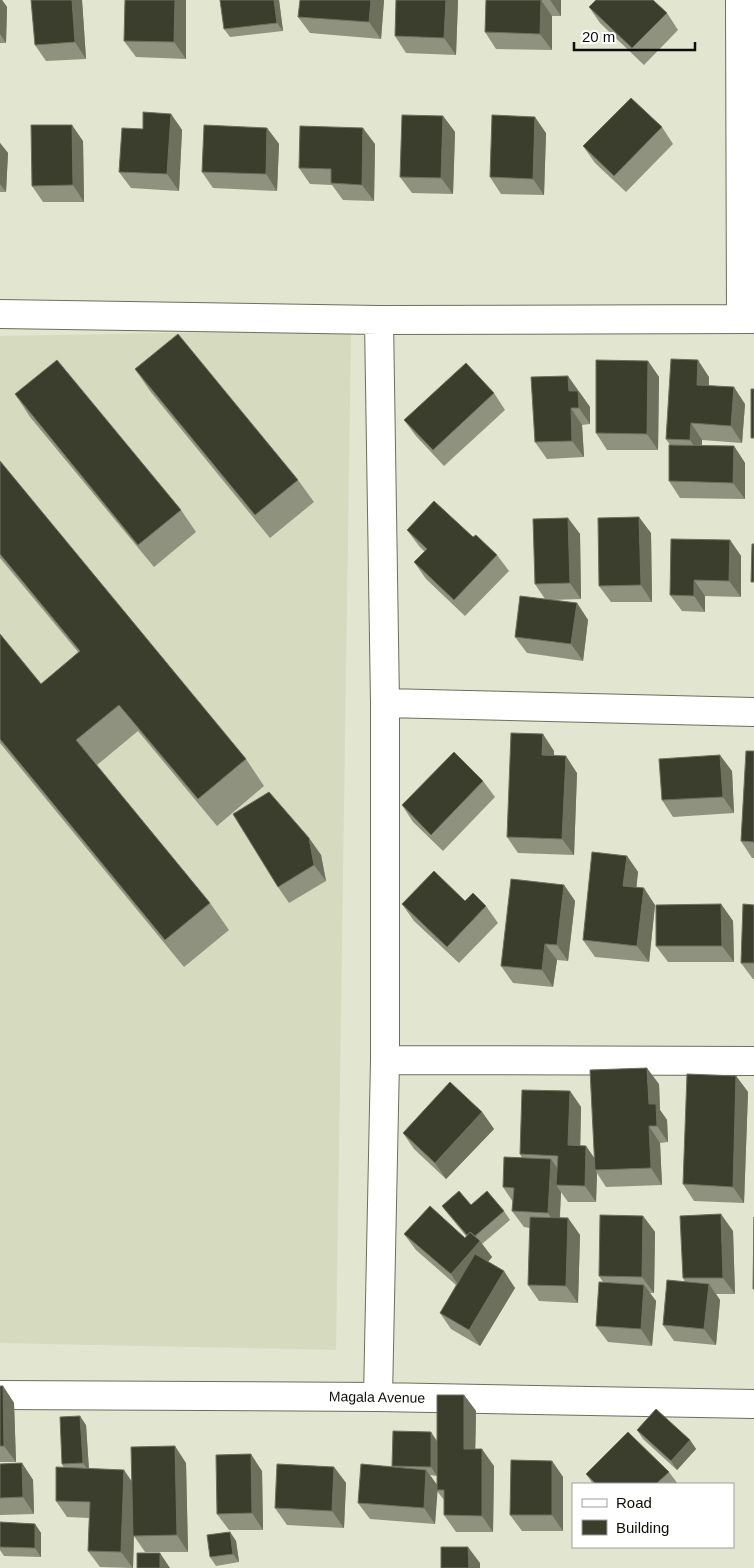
<svg xmlns="http://www.w3.org/2000/svg" width="754" height="1568" viewBox="0 0 754 1568" font-family="Helvetica,sans-serif">
<rect width="100%" height="100%" fill="#e2e5d0"/>
<path fill="#d6dabe" d="M351,330L336,1350L0,1343V336Z"/>
<g fill="none" stroke-linecap="round" stroke-linejoin="round">
<g stroke="#6c6f5c" stroke-width="30">
<path id="minor" d="M740,0L741,319
M0,314L379,320L754,319
M379,320L385,703L754,712
M385,1060L754,1061
M0,1395L378,1397L754,1404
M378,1397L385,1060V703"/>
</g>
<use href="#minor" stroke="#fff" stroke-width="28"/>
</g>
<path fill="#8f927e" d="M0,0H2L7,7L6,43H0Z
M31,0H82L86,59L46,61L35,45Z
M125,0H186V59L136,57L124,41Z
M220,0H279L283,31L230,37L224,29Z
M384,0L381,39L310,33L298,17Z
M396,0H458L456,55L406,53L395,36Z
M486,0H561V16H552V50L496,49L485,32Z
M589,7L667,13L678,30L644,65L600,23Z
M171,114L182,130L179,191L131,188L119,172L143,129Z
M443,116L455,132L453,194L412,193L400,177Z
M662,127L673,144L626,192L595,163L583,146Z
M267,128L279,144L277,191L213,188L202,172Z
M546,133L544,195L501,194L490,177Z
M83,141L84,202H43L32,186Z
M0,143L8,153L6,192H0Z
M375,144L374,201L343,200L332,185L310,184L299,168Z
M648,361L659,377L658,450H607L596,433Z
M135,369L298,480L314,502L270,538L150,391Z
M709,377V386L745,404L742,443L702,440V446H734L745,463V499L680,498L669,481L670,445L666,439Z
M580,392V393L590,407V424L582,425L584,457L547,459L535,442Z
M494,393L505,410L444,466L416,436L404,420Z
M15,394L181,510L196,532L154,567L30,417Z
M0,461L246,759L264,786L217,826L138,731L97,765L210,903L229,930L184,967L0,743V634L41,684L79,653L0,558Z
M568,518L580,534L581,599L552,600L577,603L588,620L583,661L527,653L515,637L545,599L535,584Z
M407,530L473,537L497,555L509,571L465,616L426,579L414,562L425,552L419,546Z
M651,533L652,602H611L599,586Z
M730,540L741,556V597L705,596V612L682,611L670,595Z
M554,751V756L577,773L574,855L518,853L507,837Z
M754,751V858H752L741,841Z
M732,771L734,813L673,817L662,800Z
M483,781L495,797L443,851L413,822L402,805Z
M309,838L321,855L326,881L289,903L278,887Z
M627,856L638,872L636,887L655,905L649,962L595,957L583,940Z
M564,885L575,901L568,961L557,960L553,987L513,983L501,966Z
M465,901L486,906L498,923L459,963L414,921L402,904Z
M721,904L733,921L734,962H668L656,946Z
M754,905V979H753L741,963Z
M736,1076L748,1092L744,1203L694,1201L683,1184Z
M659,1084L660,1110L667,1120L668,1142L660,1143L662,1185L606,1187L597,1173L596,1202H568L561,1192L560,1218H568L580,1235L578,1303L539,1301L528,1285L530,1228L524,1227L512,1211L513,1202L503,1187L522,1158L520,1154L570,1091L581,1107L580,1146H586L594,1158Z
M482,1112L494,1129L446,1179L414,1149L403,1133Z
M471,1205L504,1211L510,1220L482,1244L492,1257L488,1262L515,1288L480,1346L451,1329L440,1313L456,1285L416,1250L404,1234L465,1238L466,1236L448,1214L442,1206Z
M643,1216L655,1232L654,1293H650L656,1301L652,1346L608,1342L596,1326L603,1282L599,1276Z
M733,1231L735,1294H716L720,1300L716,1345L674,1341L663,1325L685,1282L683,1278Z
M0,1386H3L14,1403L16,1462H0Z
M464,1395L476,1411L475,1449L494,1466L493,1532H456L444,1515V1500L437,1491L435,1524L370,1519L358,1503L393,1467L392,1466L437,1441V1476L430,1475L437,1485Z
M86,1425L89,1469L132,1481L186,1463L188,1552H145L134,1536L133,1568L100,1567L88,1551L89,1518L67,1517L56,1501L64,1468L62,1464Z
M637,1430L690,1440L696,1449L677,1470L643,1439Z
M552,1461L563,1477V1531H522L510,1515Z
M22,1463L33,1480L34,1514L0,1515V1464Z
M334,1467L346,1483L344,1528L287,1525L275,1508Z
M262,1471L263,1530H229L217,1514Z
M669,1472L678,1484H593L586,1474Z
M0,1522L35,1524L41,1533V1557L4,1556L0,1550Z
M230,1532L236,1541L239,1562L216,1566L210,1557Z"/>
<path fill="#6e705e" d="M0,0H2L7,7L6,43L0,34Z
M72,0H82L86,59L75,42Z
M175,0H186V59L174,42Z
M274,0H279L283,31L277,23Z
M371,0H384L381,39L369,22Z
M446,0H458L456,55L444,38Z
M541,0L552,16V50L540,34Z
M550,0H561V16Z
M171,114L182,130L179,191L167,174Z
M443,116L455,132L453,194L441,178Z
M535,117L546,133L544,195L533,179Z
M72,125L83,141L84,202L73,185Z
M267,128L279,144L277,191L266,174Z
M363,128L375,144L374,201L362,185Z
M0,143L8,153L6,192L0,184Z
M698,360L709,377L708,401L697,385Z
M648,361L659,377L658,450L647,434Z
M568,376L590,407V424L579,408L569,391Z
M734,387L745,404L742,443L731,426Z
M571,408L582,425L584,457L572,441Z
M691,423L702,440L701,457L690,440Z
M734,446L745,463V499L733,483Z
M639,517L651,533L652,602L641,585Z
M568,518L580,534L581,599L570,583Z
M730,540L741,556V597L729,581Z
M694,580L705,596V612L694,596Z
M577,603L588,620L583,661L571,644Z
M543,734L554,751V772L542,755Z
M720,755L732,771L734,813L723,797Z
M566,756L577,773L574,855L562,839Z
M309,838L321,855L326,881L314,865Z
M627,856L638,872L635,902L623,886Z
M564,885L575,901L568,961L557,945Z
M644,888L655,905L649,962L637,946Z
M721,904L733,921L734,962L722,946Z
M545,944L557,960L553,987L542,970Z
M647,1068L659,1084L660,1110L667,1120L668,1142L657,1126L649,1104Z
M736,1076L748,1092L744,1203L733,1187Z
M570,1091L581,1107L580,1161L568,1145Z
M482,1112L494,1129L446,1179L435,1163Z
M649,1126L660,1143L662,1185L651,1168Z
M586,1146L597,1162L595,1170L597,1173L596,1202L585,1186Z
M551,1159L562,1175L556,1185L561,1192L559,1229L548,1213Z
M721,1214L733,1231L735,1294L723,1278Z
M643,1216L655,1232L654,1293L642,1277Z
M568,1218L580,1235L578,1303L566,1286Z
M480,1241L492,1257L462,1291L451,1274Z
M504,1271L515,1288L480,1346L469,1330Z
M709,1284L720,1300L716,1345L704,1329Z
M644,1285L656,1301L652,1346L641,1329Z
M3,1386L14,1403L16,1462L4,1446Z
M464,1395L476,1411L475,1466L464,1449Z
M80,1416L86,1425L89,1471L83,1463Z
M431,1432L437,1441V1476L431,1467Z
M690,1440L696,1449L677,1470L671,1461Z
M175,1446L186,1463L188,1552L177,1535Z
M482,1449L494,1466L493,1532L482,1516Z
M251,1454L262,1471L263,1530L252,1513Z
M552,1461L563,1477V1531L552,1515Z
M22,1463L33,1480L34,1514L23,1497Z
M334,1467L346,1483L344,1528L332,1511Z
M124,1470L135,1486L133,1568L121,1552Z
M426,1470L438,1486L435,1524L424,1508Z
M35,1524L41,1533V1557L35,1548Z
M230,1532L236,1541L239,1562L233,1554Z
M468,1547L480,1563V1568H469Z
M160,1553L170,1568H160Z"/>
<path fill="#3c3e2d" stroke="#6e705e" d="M31,0H72L75,42L35,45Z
M125,0H175L174,42L124,41Z
M220,0H274L277,23L224,29Z
M300,0H371L369,22L298,17Z
M396,0H446L444,38L395,36Z
M486,0H541L540,34L485,32Z
M596,0H653L667,13L632,48L589,7Z
M631,98L662,127L614,176L583,146Z
M143,112L171,114L167,174L119,172L122,128L143,129Z
M402,115L443,116L441,178L400,177Z
M492,115L535,117L533,179L490,177Z
M31,125H72L73,185L32,186Z
M204,125L267,128L266,174L202,172Z
M300,126L363,128L362,185L331,183V169L299,168Z
M178,334L298,480L255,515L135,369Z
M671,359L698,360L697,385L734,387L731,426L691,423L690,440L666,439Z
M57,360L181,510L138,545L15,394Z
M596,360L648,361L647,434L596,433Z
M466,363L494,393L433,450L404,420Z
M568,376L569,391H578L579,408H571L572,441L535,442L531,377Z
M751,389H754V438H751Z
M669,445L734,446L733,483L669,481Z
M0,461L246,759L198,799L119,705L76,740L210,903L165,940L0,739V634L41,684L80,651L0,554Z
M434,501L473,537L476,535L497,555L454,600L414,562L427,549L407,530Z
M639,517L641,585L599,586L598,518Z
M568,518L570,583L535,584L533,519Z
M671,539L730,540L729,581L694,580V596L670,595Z
M752,544H754V582H751Z
M520,596L577,603L571,644L515,637Z
M511,733L543,734L542,755L566,756L562,839L507,837Z
M746,751H754V842L741,841Z
M454,752L483,781L431,835L402,805Z
M720,755L723,797L662,800L659,759Z
M269,792L309,838L314,865L278,887L233,814Z
M592,852L627,856L623,886L644,888L637,946L583,940Z
M434,871L465,901L473,893L486,906L447,947L402,904Z
M511,879L564,885L557,945L545,944L542,970L501,966Z
M721,904L722,946H656V905Z
M743,904L754,905V963H741Z
M647,1068L649,1104H656L657,1126H649L651,1168L595,1170L590,1070Z
M687,1074L736,1076L733,1187L683,1184Z
M450,1082L482,1112L435,1163L403,1133Z
M522,1090L570,1091L568,1145L586,1146L585,1186L556,1185L558,1156L520,1154Z
M504,1157L551,1159L548,1213L512,1211L514,1188L503,1187Z
M459,1191L471,1205L487,1191L504,1211L475,1236L470,1232L467,1235L442,1206Z
M430,1206L465,1238L470,1232L480,1241L451,1274L404,1234Z
M721,1214L723,1278H683L680,1216Z
M600,1215L643,1216L642,1277L599,1276Z
M530,1217L568,1218L566,1286L528,1285Z
M754,1217V1289H753Z
M475,1254L504,1271L469,1330L440,1313Z
M667,1280L709,1284L704,1329L663,1325Z
M599,1282L644,1285L641,1329L596,1326Z
M0,1386H3L4,1446H0Z
M437,1395H464V1449H482V1516L444,1515V1490H437Z
M656,1409L690,1440L671,1461L637,1430Z
M80,1416L83,1463L62,1464L60,1417Z
M393,1431L431,1432V1467L392,1466Z
M628,1432L669,1472L657,1483L658,1484H596L586,1474Z
M175,1446L177,1535L133,1536L131,1447Z
M251,1454L252,1513L217,1514L216,1455Z
M511,1460L552,1461V1515H510Z
M22,1463L23,1497L0,1498V1464Z
M277,1464L334,1467L332,1511L275,1508Z
M361,1464L426,1470L424,1508L358,1503Z
M56,1467L124,1470L121,1552L88,1551L90,1502L56,1501Z
M0,1522L35,1524V1548L0,1547Z
M230,1532L233,1554L210,1557L207,1535Z
M441,1547H468L469,1568H441Z
M137,1553H160V1568H137Z"/>
<g text-anchor="middle" dominant-baseline="central" stroke-width="5" stroke-linejoin="round" paint-order="stroke">
<g font-size="14" fill="#0e0e08" stroke="#fff">
<text transform="translate(377 1397) rotate(1)">Magala Avenue</text>
</g>
</g>
<rect x="572" y="1483" width="162" height="65" fill="#ffffff" stroke="#9f9f9c"/>
<rect x="582" y="1499" width="25" height="8" fill="#ffffff" stroke="#9f9f9c"/>
<text x="616" y="1508" font-size="15" fill="#0e0e08">Road</text>
<rect x="582" y="1520" width="25" height="15" fill="#3c3e2d" stroke="#9f9f9c"/>
<text x="616" y="1533" font-size="15" fill="#0e0e08">Building</text>
<path d="M574 42v8h121v-8" fill="none" stroke="#0e0e08" stroke-width="2.5"/>
<text x="582" y="42" font-size="15" fill="#0e0e08" stroke="#ffffff" stroke-width="4" paint-order="stroke">20 m</text>
</svg>
